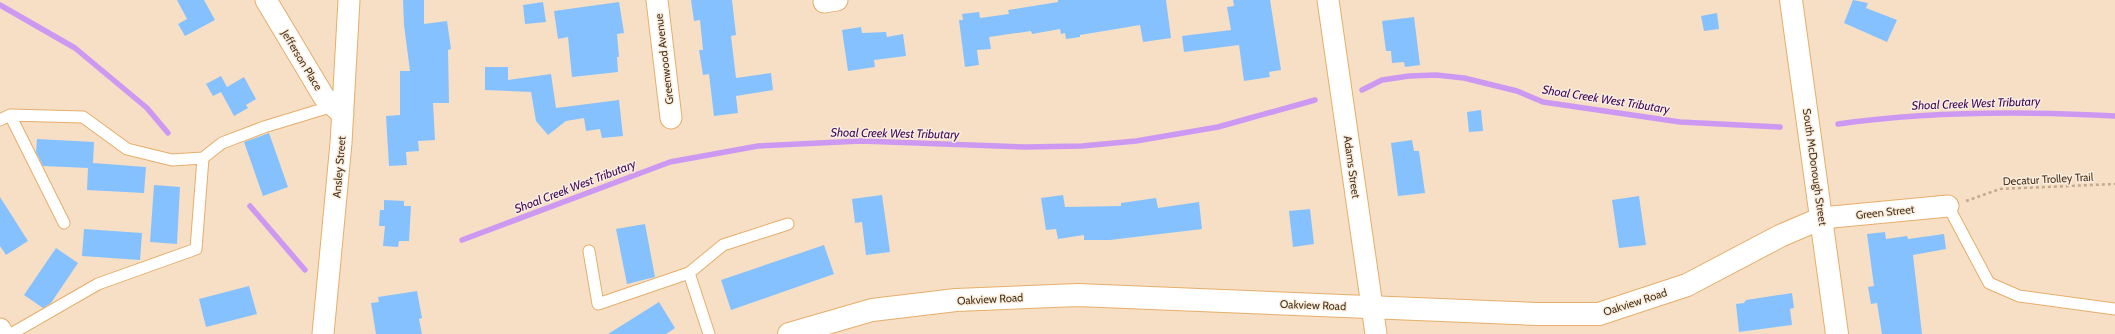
<svg xmlns="http://www.w3.org/2000/svg" width="2115" height="334" viewBox="0 0 2115 334" font-family="Cabin,sans-serif">
<rect width="100%" height="100%" fill="#f6dfc5"/>
<g fill="none" stroke-linecap="round" stroke-linejoin="round">
<path stroke="#cd98f2" stroke-width="5.5" d="M0,5L75,48L147,108L168,133
M1362,90L1382,80L1409,76L1436,75L1464,78L1517,91L1543,102L1680,122L1780,127
M1838,124C1930,111 2023,111 2115,116
M250,206L305,270
M462,240L670,162L758,146L861,141L1026,147L1082,146L1136,141L1218,127L1315,100"/>
</g>
<path fill="#86c1ff" d="M177,0H204L215,20L185,36L178,24L187,19Z
M403,0H424V24L447,21L451,49L448,50L449,103H433L435,140L418,141L419,151L406,152L407,165L389,166L386,116L400,115V71H410L404,25Z
M691,0H732L736,35L731,36L736,78L771,73L773,90L736,96L738,113L714,116L709,74L703,75L699,50H703L700,20L694,21Z
M1058,0H1166L1171,38L1143,42L1140,25L1080,35V37L1066,39L1065,33L1061,34L1060,29L1032,34L1031,31L989,37L991,49L977,50L979,65L965,67L959,20H963L962,14L979,12L980,18L1009,14L1008,10L1058,2Z
M1233,0H1270L1281,70L1269,72L1270,77L1244,81L1239,45L1184,52L1182,36L1231,30L1227,7L1234,6Z
M1853,0L1868,3L1866,8L1897,20L1887,42L1844,23Z
M543,2L546,22L525,24L523,5Z
M619,2L624,33L617,34L619,57H617L618,72L572,77L568,37L558,39L554,11Z
M1717,13L1719,29L1704,31L1701,16Z
M1414,17L1420,65L1405,67L1404,62L1392,63L1391,51H1386L1382,21Z
M861,27L862,33L886,32L887,37L903,34L906,56L874,60L875,67L848,71L842,30Z
M485,67H508V80L551,74L556,108L619,100L623,136L602,138L600,129L586,131L584,118L566,121L548,135L536,121L531,92L485,90Z
M221,76L227,87L244,77L256,99L246,105L248,108L234,116L221,92L213,96L206,84Z
M1481,110L1483,131L1469,132L1467,112Z
M269,133L288,187L263,196L244,142Z
M37,139L94,142L93,163L146,167L144,193L87,190L88,168L43,166L36,152Z
M1412,140L1414,151H1419L1425,193L1398,196L1391,143Z
M154,185L180,187L177,244L150,242Z
M882,195L890,252L866,255L862,222L855,223L852,199Z
M1063,195L1065,207L1121,206V203L1156,198L1158,208L1199,202L1202,229L1110,240H1084V235L1058,239L1056,229L1046,230L1041,198Z
M1639,196L1646,245L1619,248L1612,200Z
M0,197L28,241L6,255L0,246Z
M384,200L404,201V206H411L409,241H399L398,247L383,246L385,226H379L380,210H384Z
M1310,209L1314,244L1293,247L1289,211Z
M645,224L655,277L627,284L616,229Z
M84,229L142,233L140,260L82,256Z
M1885,232L1886,239L1907,236L1908,239L1944,234L1946,249L1913,255L1922,334H1882L1877,303L1871,304L1868,287L1874,286L1867,234Z
M824,245L834,274L731,310L721,280Z
M56,248L78,263L51,303L43,308L24,295Z
M249,286L257,314L206,327L199,299Z
M417,291L422,318L419,319L422,334H376L371,303L379,302L378,297Z
M1792,293L1794,308L1790,309L1792,325L1739,332L1736,304L1744,303L1746,300Z
M659,302L675,328L666,334H608Z"/>
<g fill="none" stroke-linecap="round" stroke-linejoin="round">
<g stroke="#e6ae6a" stroke-width="13">
<path id="service" d="M10,115L83,117L127,149L172,160L203,158L196,249L98,284L11,334
M0,120L10,115L64,223
M203,158L222,143L264,127L333,106
M1948,206L1989,283L2019,296L2115,309
M589,251L598,304L689,273L709,334
M689,273L723,245L788,224"/>
</g>
<g stroke="#e6ae6a" stroke-width="23">
<path id="minor" d="M266,0L324,97L343,115
M657,0L671,118
M1328,0L1376,334
M824,2L837,0
M1822,218L1948,206
M0,329L3,334
M323,334L341,143L349,0"/>
</g>
<g stroke="#e6ae6a" stroke-width="24">
<path id="tertiary" d="M1791,0L1837,334
M789,334L872,310L956,300L1078,295L1537,314H1599L1687,285L1780,236L1822,218"/>
</g>
<path stroke="#c2ab91" stroke-width="2.5" stroke-dasharray="3 3" stroke-linecap="butt" d="M1966,201L2000,189L2115,184"/>
<use href="#service" stroke="#fff" stroke-width="11"/>
<use href="#minor" stroke="#fff" stroke-width="21"/>
<use href="#tertiary" stroke="#fff" stroke-width="22"/>
</g>
<g text-anchor="middle" dominant-baseline="central" stroke-width="3" stroke-linejoin="round" paint-order="stroke">
<g font-size="11" fill="#4a3317" stroke="#faeee1">
<text transform="translate(664 59) rotate(-97)">Greenwood Avenue</text>
<text transform="translate(302 60) rotate(59)">Jefferson Place</text>
<text transform="translate(339 167) rotate(-85)">Ansley Street</text>
<text transform="translate(1352 167) rotate(82)">Adams Street</text>
<text transform="translate(1815 167) rotate(82)">South McDonough Street</text>
<text transform="translate(2048 179) rotate(-3)">Decatur Trolley Trail</text>
<text transform="translate(1885 212) rotate(-6)">Green Street</text>
<text transform="translate(990 299) rotate(-3)">Oakview Road</text>
<text transform="translate(1635 302) rotate(-18)">Oakview Road</text>
<text transform="translate(1313 305) rotate(2)">Oakview Road</text>
</g>
<g font-size="12" font-style="italic" fill="#3e0759" stroke="#faeee1">
<text transform="translate(1606 99) rotate(9)">Shoal Creek West Tributary</text>
<text transform="translate(1976 103) rotate(-2)">Shoal Creek West Tributary</text>
<text transform="translate(895 133) rotate(1)">Shoal Creek West Tributary</text>
<text transform="translate(575 186) rotate(-21)">Shoal Creek West Tributary</text>
</g>
</g>
</svg>
